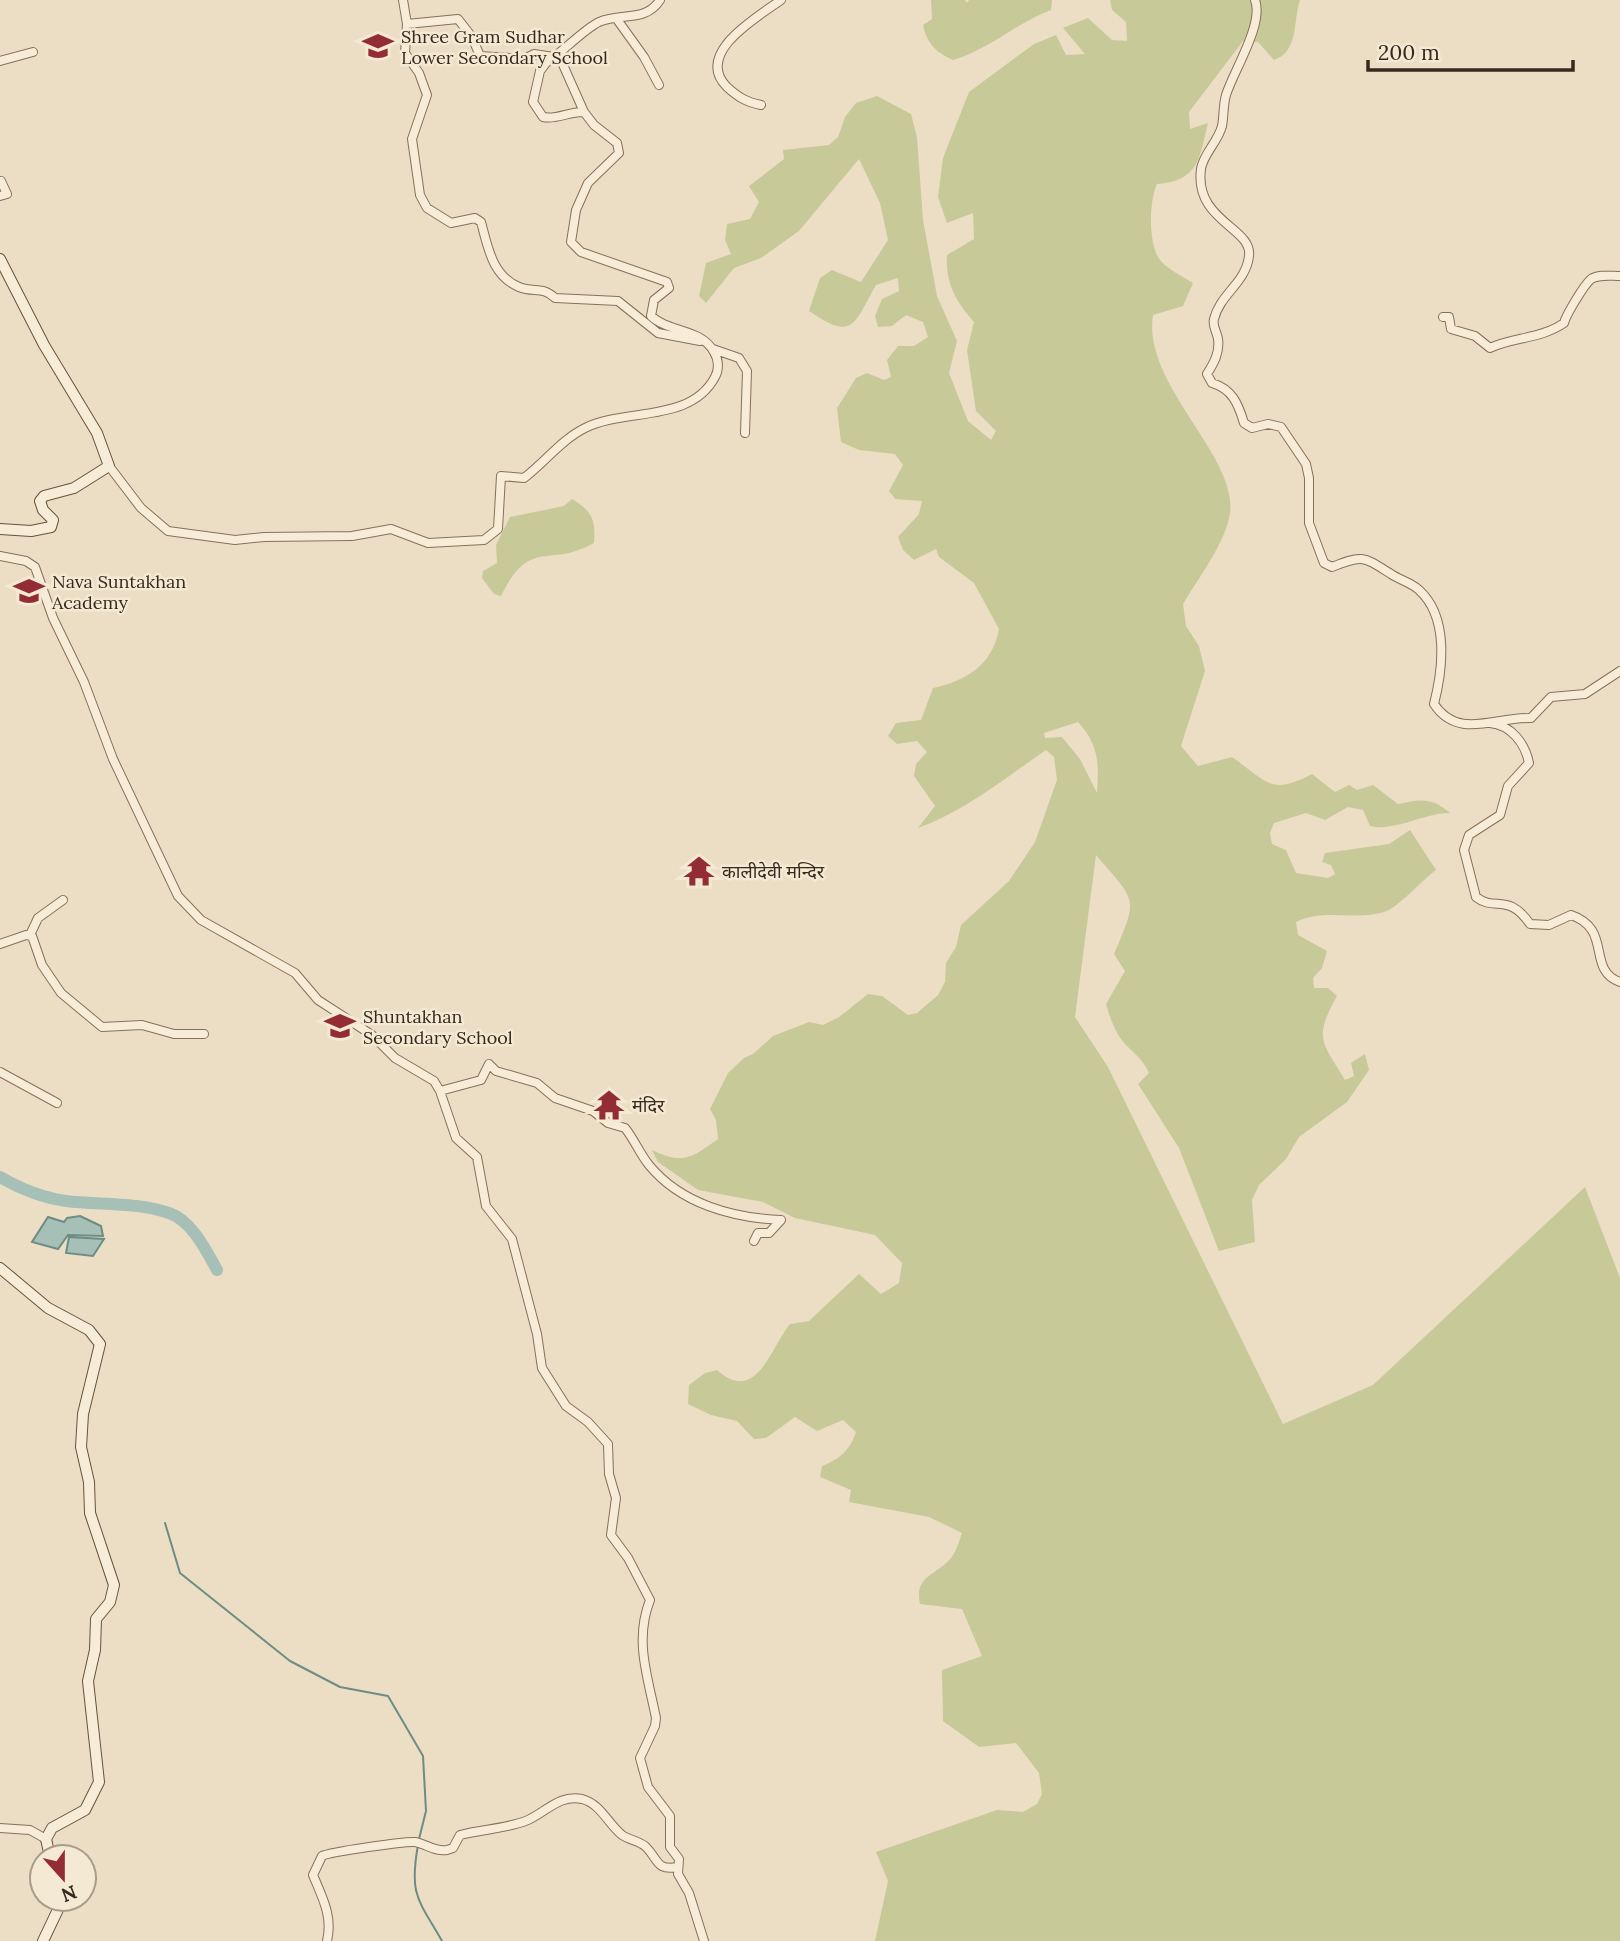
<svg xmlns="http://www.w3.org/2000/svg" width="1620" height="1941" viewBox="0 0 1620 1941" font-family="Lora,'Noto Sans Devanagari',serif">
<rect width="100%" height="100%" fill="#ecdec4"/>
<path fill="#c7ca98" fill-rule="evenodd" d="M931,0H965L967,3L969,0H1052L1051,10C1016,23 988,50 953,60C936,52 927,44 923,25L932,19Z
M1110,0H1300C1293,20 1299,52 1274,60L1258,42L1243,41L1189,112L1190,129L1208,123C1199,159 1199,181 1157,184C1149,201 1148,244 1160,260C1167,269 1184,277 1193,283L1183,306L1153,315C1142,384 1238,456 1230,513C1226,542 1198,579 1183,604L1186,626L1199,646L1205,671L1181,746L1198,766L1232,757C1268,782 1270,796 1312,774L1335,792L1349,785L1357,790L1373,785L1398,804C1421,799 1432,797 1450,813C1424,813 1394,832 1370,826L1363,810L1348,807L1325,820L1306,813L1274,823L1270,833L1272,844L1286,850L1296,873L1328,878L1335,874L1331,865L1322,862L1325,853L1389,844L1410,830L1436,870C1422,880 1398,908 1384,912C1356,921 1324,908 1296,922L1298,935L1327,951L1322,968L1313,978L1314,988H1328L1337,996C1313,1039 1322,1041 1345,1080L1354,1076L1351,1063L1365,1054L1369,1070L1347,1102L1299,1137L1286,1159L1259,1185L1252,1200L1255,1242L1219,1251L1179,1148L1138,1084L1149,1073C1143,1060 1137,1056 1127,1046C1116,1036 1110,1018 1106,1004L1125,971L1114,954C1139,896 1136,902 1096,855L1075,1017L1108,1067L1283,1424L1373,1385L1585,1187L1620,1278V1941H875L888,1881L876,1852L997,1810L1023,1812L1037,1804L1042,1794L1039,1773L1016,1743L979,1747L943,1721L942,1670L982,1656L962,1609L920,1604C914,1576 935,1576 950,1559C956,1553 959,1541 962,1533L929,1517L849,1502L851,1490L820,1477L822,1466C840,1459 850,1450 856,1432L843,1420L817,1431L795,1417L766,1438L754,1439L737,1421L711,1415L688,1404L689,1385L705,1373L717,1370C756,1405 770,1349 790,1324L809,1321L859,1274L881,1294L899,1283L902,1263L875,1235L795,1218L763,1202L698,1190L658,1162L652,1150C684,1165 691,1158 718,1139L716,1120L710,1109L728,1073L744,1058L753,1054L773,1036L809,1022L823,1025L839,1017L868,994L882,996L908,1015L917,1013L938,995L945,982L946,963L956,947L961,925L1009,881L1035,842L1057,780L1054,757L1046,750C1005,778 965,811 918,828L935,806L914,776L916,764L927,752L917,741L897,744L888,736L896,723L921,720L933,688C968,680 992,665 999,629L974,583L939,557L936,549L914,560L903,550L898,537L919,514L922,501L895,499L889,491L903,465L895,454L859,450L841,442L837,408L856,378L867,373L884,380L891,377L887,360L898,346H914L928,337L923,322L906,315L892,326L878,327L875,316L882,299L899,291L898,278L876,285C853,326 853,341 809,311L820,278L832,270L861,282L888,240L880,203L859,159L799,231L761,258L734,268L706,303L699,296L706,263L731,254L725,240L727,224L750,219L759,202L749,186L784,159L783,150L829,145L838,137L845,117L856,103L877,96L911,114L917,137L923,220L937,296L957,341L949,373L968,421L991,440L996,431L976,411L967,350L974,322C956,302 945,282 947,255L974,239L973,213L947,223L938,197L943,158L969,92L1034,44L1056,35L1066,55L1085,54L1063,28L1088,18L1112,40L1127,41L1126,22L1112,10ZM1078,722C1099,745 1099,763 1097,793L1080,759L1062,737L1045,738L1044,733Z
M572,499C592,511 596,520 594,543C548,569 531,536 501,596L494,594L482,578L483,571L497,563L496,545L510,517L564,506Z"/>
<path fill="#a6c0b7" stroke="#6d8d84" stroke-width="2" d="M80,1216L101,1226L103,1236L68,1235L58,1249L32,1242L48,1217L64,1222L67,1218Z
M69,1237L104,1239L93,1256L66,1253Z"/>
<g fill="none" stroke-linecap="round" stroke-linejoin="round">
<path stroke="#6d8d84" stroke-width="2" d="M165,1523L180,1573L290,1661L340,1687L388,1696L423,1756L426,1811L419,1839
M418,1845C409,1895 418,1899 442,1941"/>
<path stroke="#a6c0b7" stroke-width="12" d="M0,1177C19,1188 44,1198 66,1201C99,1205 137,1202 169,1213C192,1221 206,1250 217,1270"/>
<g stroke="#86705b" stroke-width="10">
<path id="street" d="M403,0L407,24L405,53L419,73L427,95L412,139L420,195L427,208L451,223L475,218L481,222C488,247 492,276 519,287C534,293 543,286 555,298L618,301L658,333L700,341
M1255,0C1264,24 1234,70 1226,95C1223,105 1224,116 1222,126C1218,142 1203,154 1201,169C1194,221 1253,228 1249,256C1246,283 1220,294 1214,319C1212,326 1217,332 1218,339C1220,352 1214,363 1207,374L1212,383C1232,389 1238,403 1244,423L1252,428L1268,424L1281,427L1306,464L1309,478V523L1324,563L1332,567C1363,554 1364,557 1391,574C1400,580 1412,583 1419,590C1449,617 1443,669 1434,704C1458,740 1494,717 1531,718L1551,697L1585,694L1620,671
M616,18L644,57L659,85
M407,24L458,19L472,37L480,56L524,59L534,54L560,58L584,112
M0,61L33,52
M761,105C746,102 738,97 727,87C693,53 759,16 781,0
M0,196L7,194L1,181
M1443,317H1449L1451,329L1475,336L1490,348C1513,337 1541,339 1564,323C1566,315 1584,285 1591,279C1599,274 1611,276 1620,276
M713,349L739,358L747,371L745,433
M109,466L141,508L168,531L235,540L264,537L352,536L391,529L428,543L484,540L498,529L501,476L524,478C545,462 561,440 585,428C625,408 691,423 715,377C719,370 719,360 714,352C701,328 669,333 651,316L654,300L669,288L667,282L581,252L571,242L576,210L588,183L619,153L617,143L594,125L584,112C570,111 557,120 543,117L533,102L540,71L546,63C563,52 584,29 599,22C621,12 645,23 660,0
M0,556L26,561L35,567L53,618L84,682L113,759L178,896L201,920L295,973L318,1000L372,1035L395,1058L434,1081L440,1091L456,1138L477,1157L486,1206L512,1239L537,1334L542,1368L566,1406L588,1422L608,1444L609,1474L616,1498L611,1535L628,1558L650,1600C634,1641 648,1677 656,1718L655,1726L640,1758L648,1787L670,1816V1847L679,1859L678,1874L689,1893L704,1941
M1490,723C1511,725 1525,743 1529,763L1508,786L1500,815L1469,835L1464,850L1476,897C1495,912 1508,892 1530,924L1549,925L1571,915C1613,929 1586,970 1620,982
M30,935L38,918L63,900
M0,944L26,935L32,936L42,965L61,993L102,1027L142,1025L174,1034H204
M0,1072L57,1103
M440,1091L481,1080L489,1064L496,1071L537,1083L555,1098L593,1111L608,1123L625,1128C634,1139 640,1154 649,1165C681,1204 733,1218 781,1220L769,1233H758L754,1241
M0,1828L30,1830L46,1839
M327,1941C333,1916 322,1897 313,1875L322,1856C329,1852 406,1841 415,1842C426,1844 435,1852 447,1850L453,1848L460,1835C482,1829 507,1829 528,1820C546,1812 560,1794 582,1799C601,1804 608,1824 622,1835C629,1840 640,1841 646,1847C659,1860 656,1871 678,1867"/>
</g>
<g stroke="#68513e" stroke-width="12">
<path id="secondary" d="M0,259L44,345L97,433L109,466L74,488L44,496L40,501L43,510L53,520L51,527L31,531L0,529
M0,1268L48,1308L89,1330L100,1344L83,1414L81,1447L89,1482L90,1513L114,1585L110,1602L96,1619L95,1650L88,1681L99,1782L85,1810L52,1828L46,1839L50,1857
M43,1941L63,1899"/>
</g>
<use href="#street" stroke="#f7ecd7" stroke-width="8"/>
<use href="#secondary" stroke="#f7ecd7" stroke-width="10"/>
</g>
<defs>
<g id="school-bare" transform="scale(2.415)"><path d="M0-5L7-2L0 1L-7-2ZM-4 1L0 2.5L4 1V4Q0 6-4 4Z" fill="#932d33" stroke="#f4e9d3" stroke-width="2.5" paint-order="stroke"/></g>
<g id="temple-bare" transform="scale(2.415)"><path d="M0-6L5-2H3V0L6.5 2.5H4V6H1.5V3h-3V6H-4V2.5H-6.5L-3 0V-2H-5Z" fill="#932d33" stroke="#f4e9d3" stroke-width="2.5" paint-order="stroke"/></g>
</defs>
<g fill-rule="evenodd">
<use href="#school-bare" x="378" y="46"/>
<use href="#school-bare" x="29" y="591"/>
<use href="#temple-bare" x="699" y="871"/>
<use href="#school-bare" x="340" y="1026"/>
<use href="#temple-bare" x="609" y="1105"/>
</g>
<g text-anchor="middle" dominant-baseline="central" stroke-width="5" stroke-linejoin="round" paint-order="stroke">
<g font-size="18" fill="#37291e" stroke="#f4e9d3" text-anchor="start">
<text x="401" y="36">Shree Gram Sudhar<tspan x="401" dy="21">Lower Secondary School</tspan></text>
<text x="52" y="581">Nava Suntakhan<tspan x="52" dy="21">Academy</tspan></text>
<text x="722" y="871">कालीदेवी मन्दिर</text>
<text x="363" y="1016">Shuntakhan<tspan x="363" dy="21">Secondary School</tspan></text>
<text x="632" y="1105">मंदिर</text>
</g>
</g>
<g transform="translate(63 1878) rotate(159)"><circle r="33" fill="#f4e9d3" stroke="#a89c8b" stroke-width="2"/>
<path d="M0-5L12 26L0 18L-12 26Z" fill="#932d33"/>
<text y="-10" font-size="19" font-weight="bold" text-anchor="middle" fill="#37291e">N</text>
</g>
<path d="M1368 60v10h205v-10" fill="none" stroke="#37291e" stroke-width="3.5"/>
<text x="1378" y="60" font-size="21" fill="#37291e" stroke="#f4e9d3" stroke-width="5" paint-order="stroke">200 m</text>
</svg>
